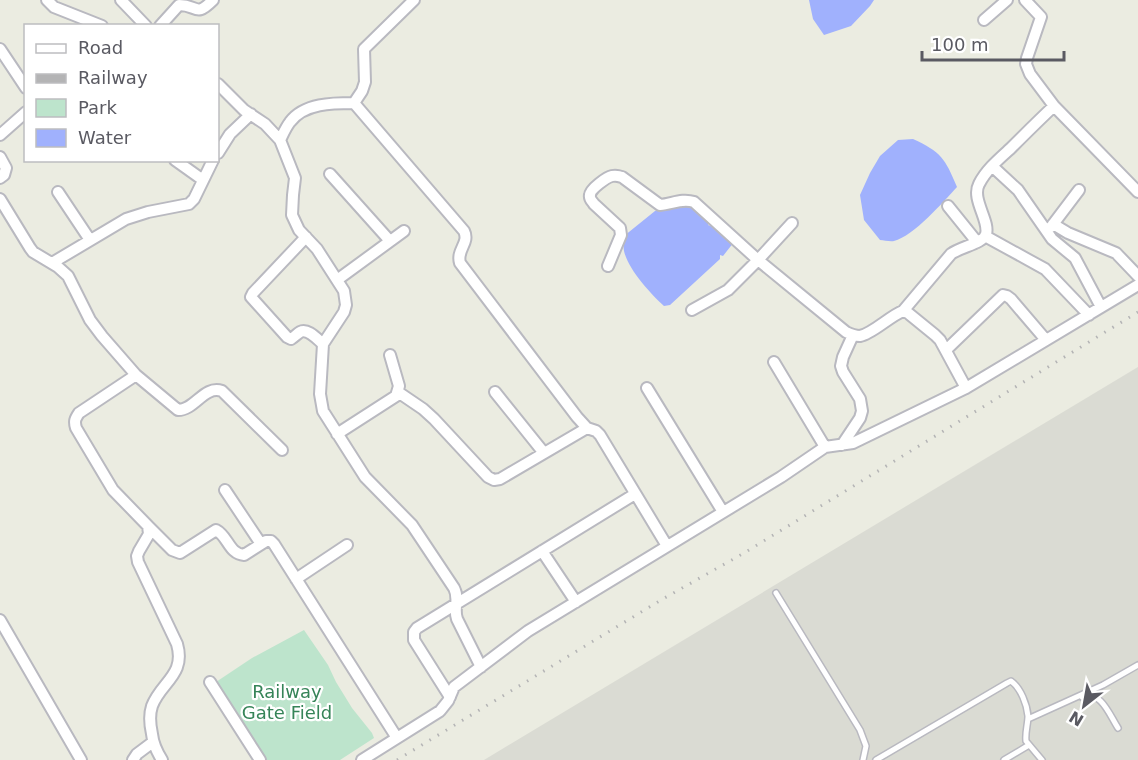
<svg xmlns="http://www.w3.org/2000/svg" width="1138" height="760" viewBox="0 0 1138 760" font-family="'DejaVu Sans',sans-serif">
<rect width="100%" height="100%" fill="#ebece1"/>
<path fill="#dadbd3" d="M1138,367V760H484L943,484Z"/>
<path fill="#bde4cc" d="M304,630L328,665L336,682L352,708L372,733L374,738L340,760H260L217,690L216,682L252,658Z"/>
<path fill="#a0b1fd" d="M809,0H874L870,6L851,26L824,35L813,19Z
M913,139C941,152 945,158 957,187C943,202 914,236 894,241C890,242 884,240 880,240L864,220L860,195L870,173L880,156L898,140Z
M682,203L691,206L709,222L708,225L718,229L734,242L723,256L720,255V259L670,305L664,306C650,293 628,269 624,251C623,246 624,240 624,236L655,211Z"/>
<g fill="none" stroke-linecap="round" stroke-linejoin="round">
<g stroke="#b9b9c0" stroke-width="8">
<path id="lane" d="M776,593L860,730L866,746L863,760
M1082,697C1101,690 1109,714 1118,728
M1028,719L1103,685L1138,665
M876,760L1007,683L1011,681C1021,688 1027,705 1028,716C1028,724 1025,732 1026,741L1042,760
M1004,760L1029,745"/>
</g>
<g stroke="#b9b9c0" stroke-width="14">
<path id="street" d="M47,0L54,7L102,26
M121,0L146,26
M414,0L364,49L365,82L362,91L354,103C333,103 304,103 290,122C286,127 283,134 280,140L295,178L293,195L292,215L299,230L317,249L344,291L346,305L344,312L323,344L320,394L323,411L365,477L412,525L454,588C460,599 453,608 457,619L481,667
M1025,0L1041,17L1027,58L1026,64L1030,74L1054,106L1138,192
M984,20L1007,0
M160,26L179,5C198,5 195,18 213,0
M0,49L26,88
M218,84L244,110L265,124L280,140
M354,103L464,231C470,243 456,250 460,263L577,417L587,428L596,431L600,435L667,546
M0,135L26,112
M218,153L230,134L251,114
M0,157L6,168L4,175L0,178
M175,160L203,180
M992,166L1018,190L1052,239L1075,258L1101,307
M330,174L390,241
M58,192L90,240
M0,199L30,248L33,252L58,267L68,276L90,320L102,336L136,375L178,410C195,410 204,385 222,391L282,450
M948,206L977,242
M1053,224L1068,233L1116,253L1138,276
M1051,227L1079,190
M985,236L1045,269L1089,315
M306,237L253,293L251,297L287,337L291,339C294,337 297,334 300,332C308,328 317,339 323,344
M52,263L126,219L148,212L189,204L194,199L213,160
M608,266L621,235L620,228L594,204C592,201 589,199 590,195C590,189 607,177 612,176C617,175 617,176 622,177L660,205C672,204 682,198 694,202L758,260L846,332C850,334 855,336 860,336C872,334 890,316 903,311L908,313L935,335L940,340L966,388
M337,280L404,231
M692,310L728,290L758,260L792,223
M903,311L951,254C960,247 984,243 986,234C990,221 971,199 979,184C986,170 999,159 1010,149C1024,135 1039,120 1054,106
M946,350L1003,295L1007,296L1011,299L1046,340
M774,362L825,447
M136,375L79,413C75,419 74,421 76,428L113,490L148,526L149,534L139,551L137,556L138,562L177,644C186,675 161,682 152,706C149,715 150,725 152,734C153,744 157,752 162,760
M647,388L723,512
M398,392L423,409L434,419L488,477L494,480L500,479L587,428
M495,392L544,453
M337,434L396,396L399,386L390,355
M842,445L860,418L862,411L860,399L843,372L841,366L843,357L853,335
M225,490L261,544
M148,526L172,550L180,553L216,530C228,536 229,554 244,555L266,541H271L274,544L397,738
M542,551L576,602
M296,579L347,545
M0,620L81,760
M210,682L260,760
M450,697L414,640V632L417,628L635,494
M133,760L137,754L153,742
M362,760L440,711L448,701L454,687L528,631L781,477L825,447L853,443L966,388L1138,285"/>
</g>
<use href="#lane" stroke="#fff" stroke-width="5"/>
<use href="#street" stroke="#fff" stroke-width="10"/>
<path stroke="#b4b4b5" stroke-width="3" stroke-dasharray="1.5 8" stroke-linecap="butt" d="M397,760L661,600L744,553L1138,312"/>
</g>
<g text-anchor="middle" dominant-baseline="central" stroke-width="4.5" stroke-linejoin="round" paint-order="stroke">
<g font-size="18" fill="#368458" stroke="#fff">
<text x="287" y="691">Railway<tspan x="287" dy="21">Gate Field</tspan></text>
</g>
</g>
<rect x="24" y="24" width="195" height="138" fill="#ffffff" stroke="#bdbdc0" stroke-width="1.5"/>
<rect x="36" y="44" width="30" height="9" fill="#ffffff" stroke="#bdbdc0" stroke-width="1.5"/>
<text x="78" y="54" font-size="18" fill="#5a5a62">Road</text>
<rect x="36" y="74" width="30" height="9" fill="#b4b4b5" stroke="#bdbdc0" stroke-width="1.5"/>
<text x="78" y="84" font-size="18" fill="#5a5a62">Railway</text>
<rect x="36" y="99" width="30" height="18" fill="#bde4cc" stroke="#bdbdc0" stroke-width="1.5"/>
<text x="78" y="114" font-size="18" fill="#5a5a62">Park</text>
<rect x="36" y="129" width="30" height="18" fill="#a0b1fd" stroke="#bdbdc0" stroke-width="1.5"/>
<text x="78" y="144" font-size="18" fill="#5a5a62">Water</text>
<g transform="translate(1084 706) rotate(211)" stroke="#ffffff" stroke-width="4.5" paint-order="stroke">
<path d="M0-4.5L10 22L0 15L-10 22Z" fill="#5a5a62"/>
<text y="-9" font-size="16" font-weight="bold" text-anchor="middle" fill="#5a5a62">N</text>
</g>
<path d="M922 51v9h142v-9" fill="none" stroke="#5a5a62" stroke-width="3"/>
<text x="931" y="51" font-size="18" fill="#5a5a62" stroke="#ffffff" stroke-width="4.5" paint-order="stroke">100 m</text>
</svg>
